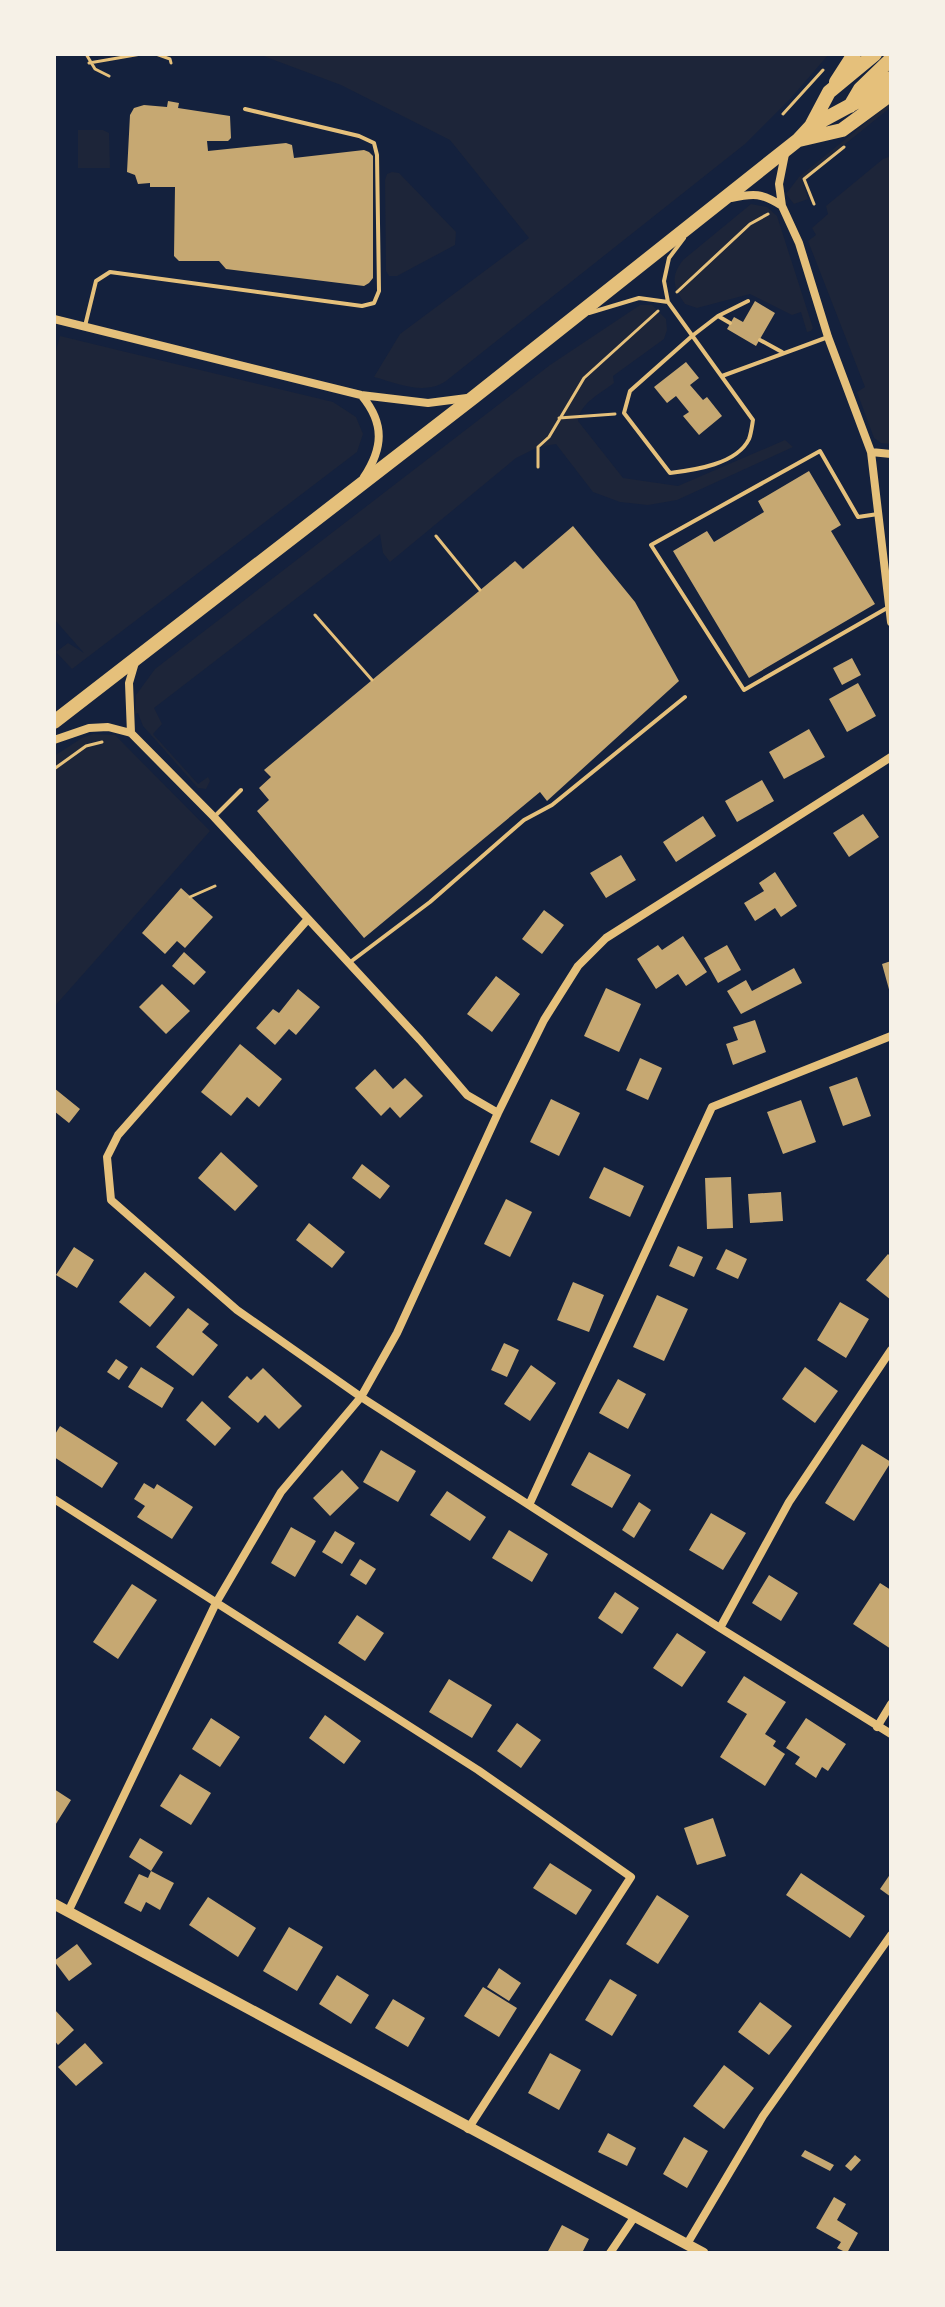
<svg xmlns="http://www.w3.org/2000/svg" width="945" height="2307" viewBox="0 0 945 2307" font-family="'IBM Plex Sans',sans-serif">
<rect width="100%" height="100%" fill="#14213d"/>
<path fill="#1d2539" d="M258,54H829L791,98L745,144L446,381C424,396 397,383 374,377L400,334L529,238L450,140L341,85Z
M891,102V107L802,179L808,199L794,204L786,194L799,177Z
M78,130H103L109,133L110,168H78Z
M891,156V444L881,443L874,438L857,392L865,387L808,241L816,235L812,228L828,214L826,206L883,159Z
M392,172L399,173L456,232L455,245L397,276H389L386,271L385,180L387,174Z
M751,204L767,207L777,216L813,328L811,331L807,332L801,312L792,315L750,294L697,308L685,304C673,287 670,277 683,260Z
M640,305H652L666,319L667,330L664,339L613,376L614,383C600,394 580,403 578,421L623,478L678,486L785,440L793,447L677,500L648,505L620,502L593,492L556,444L538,447L516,458L390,562L383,553L380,534L154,708L162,724L153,734L198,784L208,777L210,781L206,789L198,788L143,726L138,713L135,714L136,695L155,669L550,365Z
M60,336L333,402L356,417L363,434L357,452L72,669L56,652L68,643L84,653L54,619V358Z
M93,734L115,735L210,831L54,1007V756L82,738Z"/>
<path fill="#c6a872" d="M168,101L179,103L178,108L230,116L231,138L228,141H207L208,151L286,143L292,145L294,158L364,150L369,152L373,156V278L369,283L364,286L226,269L219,261H179L174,256L175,187H150V183L138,184L135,175L127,172L130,115L134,108L144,105L167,107Z
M755,301L775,313L756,346L727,329L734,317L743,322Z
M686,362L699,378L690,385L703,400L707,397L722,416L699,435L683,416L689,412L676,396L667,403L654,387Z
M809,471L841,525L831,531L875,604L749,678L673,551L707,531L714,542L764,512L758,501Z
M573,526L635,602L679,681L547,801L540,792L364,938L257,811L269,800L259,788L271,777L264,770L515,561L523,569Z
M852,658L861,675L842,685L833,668Z
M858,683L876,716L847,732L829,699Z
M809,729L825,757L784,779L769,752Z
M762,780L774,801L737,822L725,801Z
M863,814L879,837L849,857L833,833Z
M703,816L716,836L676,862L663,842Z
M621,855L636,880L606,898L590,873Z
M775,872L797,906L781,917L775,908L755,921L744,903L764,891L759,883Z
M181,888L213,917L185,948L177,941L165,954L142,933Z
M544,910L564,925L542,954L522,939Z
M683,936L707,972L686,986L678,974L656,989L637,959L658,945L662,950Z
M727,945L741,970L718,983L704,958Z
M184,952L206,972L194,985L172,966Z
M891,961V993H890L882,964Z
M794,968L802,983L741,1014L727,991L746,980L752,991Z
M496,976L520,994L492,1032L467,1014Z
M162,984L190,1011L166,1034L139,1007Z
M606,988L641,1004L619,1052L584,1036Z
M298,989L320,1007L296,1035L289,1029L275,1045L256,1028L273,1009L279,1013Z
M755,1020L766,1052L733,1065L726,1044L738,1040L733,1027Z
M240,1044L282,1079L259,1107L247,1097L231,1116L201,1092Z
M640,1058L662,1068L648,1100L626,1090Z
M375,1069L393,1089L405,1078L423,1096L400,1118L390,1107L381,1116L355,1088Z
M857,1077L871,1116L843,1126L829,1087Z
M54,1088L80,1109L69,1123L54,1111Z
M551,1099L580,1113L559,1156L530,1142Z
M801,1100L816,1142L783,1154L767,1112Z
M221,1152L258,1186L235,1211L198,1178Z
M362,1164L390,1186L380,1199L352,1178Z
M604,1167L644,1186L630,1217L589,1198Z
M731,1177L733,1228L707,1229L705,1178Z
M781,1192L783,1221L750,1223L748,1194Z
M506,1199L532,1212L510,1257L484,1244Z
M309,1223L345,1252L332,1268L296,1240Z
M678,1246L703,1257L694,1277L669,1266Z
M74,1247L94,1260L77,1288L56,1275Z
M726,1249L747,1259L738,1279L716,1269Z
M888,1254L891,1257V1300L866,1280Z
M145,1272L175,1297L150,1327L119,1302Z
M573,1282L604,1295L589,1332L557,1320Z
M657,1295L688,1309L664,1361L633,1347Z
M840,1302L869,1319L846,1358L817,1340Z
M188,1308L209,1324L202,1332L218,1345L193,1376L156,1347Z
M504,1343L519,1350L507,1377L491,1370Z
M116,1359L128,1367L119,1380L107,1372Z
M531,1365L556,1383L530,1421L504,1404Z
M141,1367L174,1388L162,1408L128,1387Z
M805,1367L838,1391L815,1423L782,1399Z
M263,1368L302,1406L279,1429L265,1415L258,1423L228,1397L247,1376L251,1380Z
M618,1379L646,1394L628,1429L599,1413Z
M202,1401L231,1428L215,1446L186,1420Z
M60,1426L118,1463L102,1488L54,1457V1436Z
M862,1444L891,1462L854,1521L825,1503Z
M381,1450L416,1471L398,1502L363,1482Z
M589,1452L631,1475L612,1508L571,1485Z
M342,1470L359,1488L330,1516L313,1498Z
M144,1483L154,1489L157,1484L193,1507L172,1539L137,1517L145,1506L134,1499Z
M447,1491L486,1517L470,1541L430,1515Z
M639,1502L651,1510L634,1538L622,1530Z
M711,1513L746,1533L723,1570L689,1550Z
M291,1527L316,1541L295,1577L271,1563Z
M509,1530L548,1554L532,1582L492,1558Z
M335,1531L355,1543L342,1564L322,1552Z
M360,1559L376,1569L366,1585L350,1575Z
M769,1575L798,1593L781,1621L752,1603Z
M880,1583L891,1590V1649L853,1624Z
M132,1584L157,1600L118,1659L93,1642Z
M615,1592L639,1608L622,1634L598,1618Z
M357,1615L384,1633L365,1661L338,1643Z
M677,1633L706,1652L682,1687L653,1668Z
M744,1676L786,1702L765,1734L776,1741L773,1746L785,1754L765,1786L720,1757L747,1714L727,1702Z
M449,1679L492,1705L472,1738L429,1712Z
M325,1715L361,1741L344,1764L309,1738Z
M211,1718L240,1737L220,1767L192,1749Z
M806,1718L846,1744L828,1771L822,1767L816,1778L795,1764L800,1757L786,1748Z
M517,1723L541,1740L521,1768L497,1751Z
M180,1774L211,1793L191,1825L160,1806Z
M54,1789L71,1800L54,1827Z
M713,1818L726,1856L697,1865L684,1828Z
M140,1838L163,1852L151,1871L129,1857Z
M550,1863L592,1890L576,1915L533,1888Z
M151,1871L174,1883L160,1910L146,1902L141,1912L124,1903L139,1874L148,1878Z
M801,1873L865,1916L850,1938L786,1895Z
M891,1873V1897L880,1889Z
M657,1895L689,1916L658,1964L626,1944Z
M208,1897L256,1928L238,1957L189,1925Z
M289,1927L323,1947L297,1991L263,1971Z
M77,1944L92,1964L69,1981L54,1961Z
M499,1968L521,1983L509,2001L487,1987Z
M337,1975L369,1995L351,2024L319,2004Z
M610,1979L637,1995L612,2036L585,2020Z
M483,1987L517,2008L499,2037L464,2016Z
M393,1999L425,2018L408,2047L375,2028Z
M760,2002L792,2026L769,2055L738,2032Z
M54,2009L74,2030L58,2045L54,2040Z
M85,2043L103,2063L76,2086L58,2067Z
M550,2053L581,2070L559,2110L528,2093Z
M724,2065L754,2088L724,2129L693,2106Z
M608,2133L636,2148L627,2166L598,2152Z
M684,2137L708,2151L687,2188L663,2174Z
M805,2150L834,2165L830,2171L801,2156Z
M855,2155L861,2160L851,2171L845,2166Z
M834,2197L846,2204L837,2220L858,2233L847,2253L837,2248L841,2242L816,2228Z
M562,2225L589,2239L582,2253H547Z"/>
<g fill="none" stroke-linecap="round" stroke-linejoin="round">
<path stroke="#e5c07b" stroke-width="3" d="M86,54L95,69L109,76
M156,54L170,59L171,63
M89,63L141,54
M783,114L823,70
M814,204L804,179L844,147
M677,292L750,224L768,214
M559,418L615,414
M538,467V447L549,437L584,378L658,311
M436,536L480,590
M315,615L372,680
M54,769L86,746L102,742
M190,897L215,886"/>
<path stroke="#e5c07b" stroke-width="4" d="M684,238L669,258L664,281L668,302L753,420C752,426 751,434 749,439C737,464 695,470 670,473L624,413L630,391L692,336L718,316L748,301
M589,313L639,298L668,302
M718,316L730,323
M85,326L96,281L110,272L362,306L374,303L379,291L377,155L374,143L359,136L245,109
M760,340L782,352
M722,376L828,337
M878,514L858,517L820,451L651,545L744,690L887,608
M214,817L241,790
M349,963L430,902L524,820L552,805L685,697"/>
<path stroke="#e5c07b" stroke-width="8" d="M785,154L779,184L782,206L799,243L828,337L871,452L891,622
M731,198C754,193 762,193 782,206
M54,319L361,395L428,403L467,398
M362,396C385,424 383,448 364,477
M871,452L891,454
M131,733L129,683L136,659
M54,740L89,728L108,727L131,733L214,817L420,1040L467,1095L498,1113
M308,919L118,1135L107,1157L111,1200L237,1310L361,1397L720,1628L891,1734
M54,1499L478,1770L631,1877L468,2129
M529,1505L712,1107L891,1036
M720,1628L789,1502L891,1350
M877,1727L891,1704
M68,1912L216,1603L281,1492L361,1397L397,1333L498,1113L544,1020L578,966L606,938L891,757
M687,2244L763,2116L891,1935
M610,2253L635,2216"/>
<path stroke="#e5c07b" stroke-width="11" d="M54,1904L703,2253"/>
<path stroke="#e5c07b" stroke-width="14" d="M836,82L854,54
M850,106L860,89L891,59
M812,126L875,92L891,78
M799,140L842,130L891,94
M54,722L474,397L798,140L811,126L829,92L875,54"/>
</g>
<rect width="945" height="2307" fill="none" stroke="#f6f1e7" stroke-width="112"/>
</svg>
